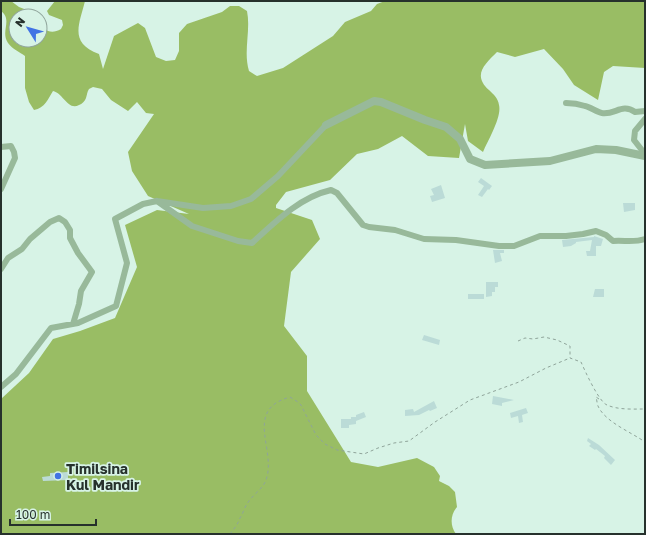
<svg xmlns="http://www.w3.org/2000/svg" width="646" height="535" viewBox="0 0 646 535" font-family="'Golos Text',sans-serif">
<rect width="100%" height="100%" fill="#d7f3e6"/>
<path fill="#99bd64" d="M1,1H11L19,7L32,12L38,16H16V40H40V20C43,31 51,35 61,29L63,25L62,20L49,15L47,11L55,1H85C79,25 69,43 99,54L103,69L114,36L138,23L145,28L156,57L166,61L175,60L179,51V33L187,24L222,12L230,6H239L247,11C251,31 243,51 249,71L257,76L283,68L333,36L345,22L371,11L377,4L385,1H645V68L613,66L604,72L598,100L574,85L563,69L544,49L515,57L497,52C485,64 472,75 489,90C494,95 498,98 499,105C502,117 488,140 483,152L468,141L465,124L459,158L428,156L402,136L378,149L357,154L330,180L286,192L276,205V208L312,220L320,239L291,272L284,326L307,356V391L351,462L378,467L417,458L434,467L440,476L439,481L449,486L455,492L457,507C450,515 450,526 456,534H1V399L29,373L53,339L80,331L115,318L137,267L125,225L157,210L189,214L148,196L132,171L128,152L154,114L146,113L137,102L128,111L111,100L102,89L93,87L89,89C87,92 87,95 86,98C85,101 82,104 79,105C68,111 63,93 53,91C48,99 45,108 34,110L29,102L25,88V56C20,52 12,49 8,43C0,31 13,20 1,11Z"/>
<path fill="#bbdbd7" d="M481,178L492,186L489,190L488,189L482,197L478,195L484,186L478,182Z
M441,185L445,198L432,202L430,196L434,195L431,189Z
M623,203H635V210L624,212Z
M594,236L603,239L601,246H596V256H587L586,251H590L592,240L576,242V243L571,246L563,247L562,240L594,237Z
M493,250H504V253H500L502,261L495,263Z
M486,282H498V287H495V292H492V296L486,297Z
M595,289H604V297H593Z
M468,294H484V299H468Z
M424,335L440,340L439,345L422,340Z
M493,396L514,400L502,403V406L492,404Z
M434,401L437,408L430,411L429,410L419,415L405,416V410L413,409L414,412Z
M526,408L528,413L522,415L523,422L519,423L518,416L511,418L510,413Z
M364,412L366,417L356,421V424L349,425V428H341V419H351V417H356V415Z
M588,438L599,445L615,460L611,465L604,458L605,456L596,449L595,450L589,446L591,444L587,441Z
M68,472V480L43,481L42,477L50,476V473Z"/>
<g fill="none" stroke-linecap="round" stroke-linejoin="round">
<path stroke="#8fa49a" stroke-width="1" stroke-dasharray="3 3" stroke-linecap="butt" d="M518,341L525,338L533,339L544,337L557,340L570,346V358L581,362C585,371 599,402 607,405C618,410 633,409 645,409
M599,399L596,397C597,400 597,404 598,406C605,422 631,432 645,442
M230,534C234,529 238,524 240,518C243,514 244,508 247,504C252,495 263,489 266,480C277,450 243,410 290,397L298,402L301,405L316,435L325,444L337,450L364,454L378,448L394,443L409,441L435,422L470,400L519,382L546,368L570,358"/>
<path stroke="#98b99a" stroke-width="6" d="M566,103C572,103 579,104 585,106C590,107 597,112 602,113C615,115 622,103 635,112L645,111
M645,119L635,131L634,140L645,154
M1,147L11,146L14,152L15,158L1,189
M157,201L192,226L238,241L252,243C275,222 300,197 331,190L337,193L363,225L369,227L395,230L424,239L456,240L499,246H514L540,236H566L583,234L596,231L606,235L613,241C625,240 633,243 645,239
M1,269L8,258L22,249L30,239L50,222L59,218L65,222L70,230V238L78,253L92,272L81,291L79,304L73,324
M1,387L16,374L51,328L78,323L116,306L127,263L115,219L143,204L157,201L203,208L231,206L251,199L278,176L326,125"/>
<path stroke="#98b99a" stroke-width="8" d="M326,125L374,101L381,102L425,120L446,127L460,139L470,159L485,165L550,161L596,149L616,150L645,156"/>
</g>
<circle fill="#4173e4" stroke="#d7f3e6" stroke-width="1.5" cx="58" cy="476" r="4"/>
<g text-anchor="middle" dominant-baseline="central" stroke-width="3.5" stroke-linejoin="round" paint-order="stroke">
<g font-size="14" font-weight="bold" fill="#26312c" stroke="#d7f3e6" text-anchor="start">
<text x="66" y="468">Timilsina<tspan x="66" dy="16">Kul Mandir</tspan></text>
</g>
</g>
<rect width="646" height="535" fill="none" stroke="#26312c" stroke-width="4"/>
<g transform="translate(28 28) rotate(307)"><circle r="19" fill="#d7f3e6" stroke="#90a59c"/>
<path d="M0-3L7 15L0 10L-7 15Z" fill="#4173e4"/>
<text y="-6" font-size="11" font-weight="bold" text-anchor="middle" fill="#26312c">N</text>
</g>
<path d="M10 519v6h86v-6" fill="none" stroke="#26312c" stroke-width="2"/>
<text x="16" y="519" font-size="12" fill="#26312c" stroke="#d7f3e6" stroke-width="3" paint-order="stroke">100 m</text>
</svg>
